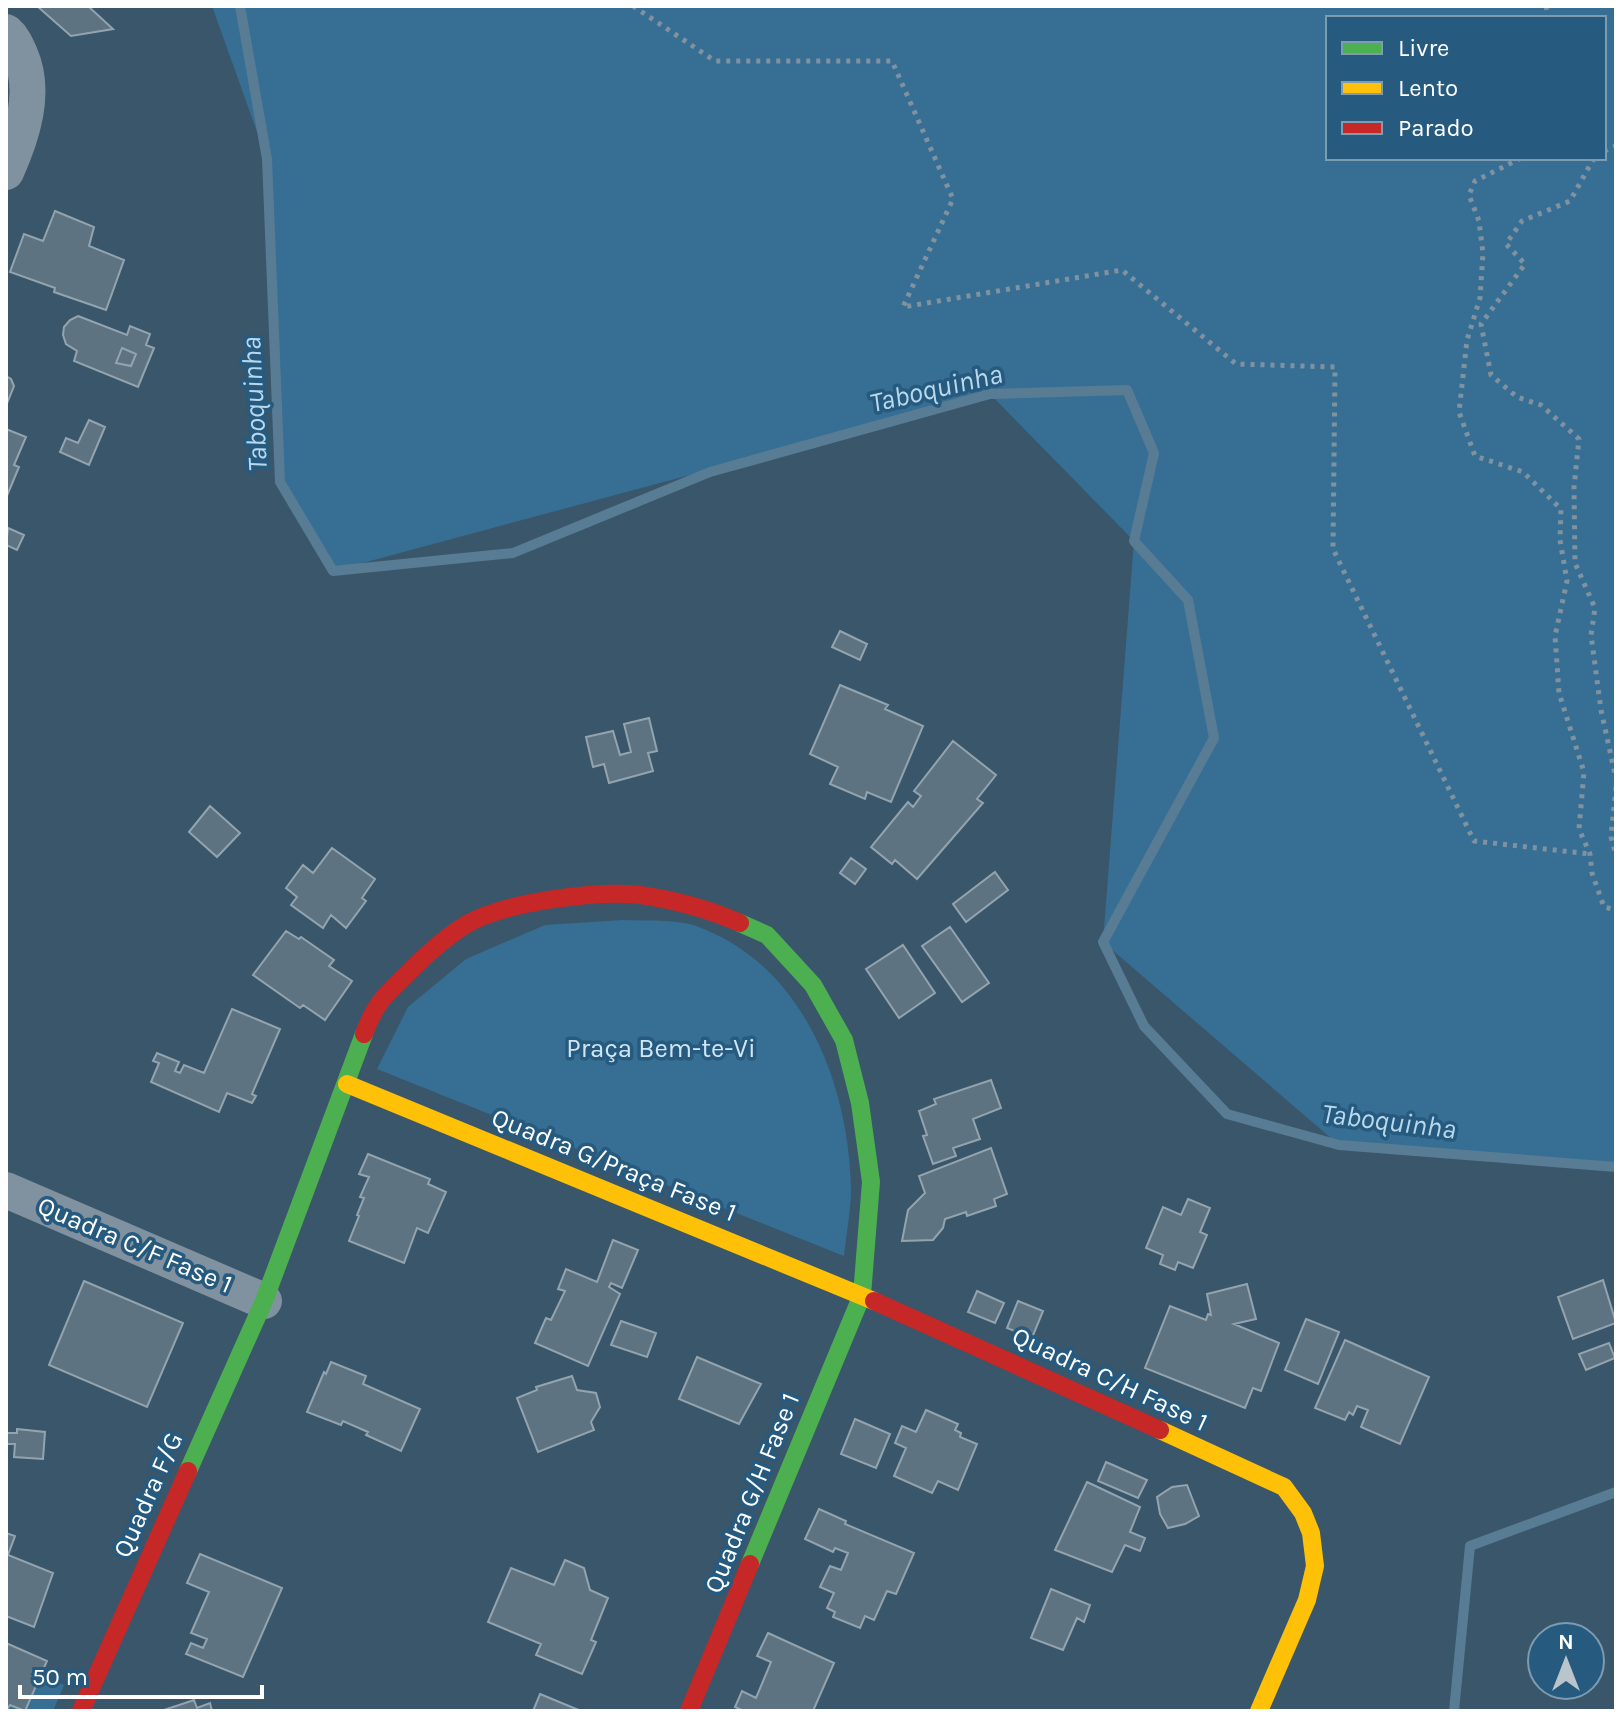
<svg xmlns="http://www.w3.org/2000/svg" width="1622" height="1717" viewBox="0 0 1622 1717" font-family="Karla,sans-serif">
<rect width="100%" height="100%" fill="#3a566a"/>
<path fill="#376f94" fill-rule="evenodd" d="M212,6H1616V1167L1339,1145L1103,942L1134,541L990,394L333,571L280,482L267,160ZM1604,18V158H1328V18Z
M623,920C643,921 677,919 696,926C803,964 849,1084 851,1189C851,1211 846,1234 844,1256L377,1069L408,1007L466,959L545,925Z
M6,1658L64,1685L53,1711H6Z"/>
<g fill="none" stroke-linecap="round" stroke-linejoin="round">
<path stroke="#597c95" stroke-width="10" d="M240,6L267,159L280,482L333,571L513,553L710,472L990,394L1127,390L1154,453L1134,541L1188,600L1214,738L1103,942L1144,1026L1227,1114L1339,1145L1616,1167
M1454,1711L1470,1546L1616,1492"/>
</g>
<path fill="#5d7382" stroke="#93a4af" stroke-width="2" d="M37,6H88L113,29L71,36Z
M55,211L94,227L89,246L124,260L106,310L54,292L55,288L10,272L24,234L43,241Z
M78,316L127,335L130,326L150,334L146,345L154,348L138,387L74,361L77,351L66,344L63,335L64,327L70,320Z
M122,348L136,354L131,366L116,363Z
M6,376L11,379L14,386L6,406Z
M89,420L105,427L89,465L60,452L66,438L78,443Z
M6,429L26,437L14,465L19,467L6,498Z
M8,528L24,535L17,550L6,545Z
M840,631L867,644L860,660L832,647Z
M840,685L888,705L885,709L923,726L891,802L867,792L865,799L830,784L838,767L810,754Z
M649,718L657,751L648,753L653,771L609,783L604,764L593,767L586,737L613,731L620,755L631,752L624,724Z
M953,741L996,775L977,799L983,803L917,879L895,860L892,864L871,847L908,802L913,807L921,796L914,791Z
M210,806L240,833L217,857L189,832Z
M332,848L375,879L362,898L366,901L346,928L331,915L323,928L291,905L297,897L286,888L303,865L313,873Z
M851,858L866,869L855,884L840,873Z
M995,872L1008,890L966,922L953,904Z
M950,927L989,983L962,1002L922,946Z
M286,931L299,939L301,937L334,960L329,966L352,981L325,1020L303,1005L300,1008L253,975Z
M903,945L935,993L899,1018L866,969Z
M232,1009L280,1029L252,1094L256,1096L252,1103L227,1093L219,1112L151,1082L159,1063L153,1061L157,1053L179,1062L175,1071L180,1073L184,1065L204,1073Z
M991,1080L1001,1108L973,1119L980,1139L953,1148L956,1156L933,1164L923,1136L927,1135L919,1111L936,1104L934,1099Z
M991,1148L1007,1194L994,1199L996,1206L967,1216L966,1212L945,1219L943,1228L933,1240L902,1241L908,1210L925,1193L919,1176Z
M368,1154L430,1179L428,1184L446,1192L428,1233L417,1228L404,1263L349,1241L359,1216L357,1215L364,1198L360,1197L369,1177L359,1174Z
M1188,1199L1210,1208L1200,1232L1207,1235L1193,1268L1178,1262L1175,1270L1160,1264L1163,1255L1146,1248L1163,1207L1181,1215Z
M613,1240L638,1250L622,1288L611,1283L609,1287L620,1294L588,1366L535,1343L546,1318L551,1320L565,1291L558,1289L566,1269L597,1282Z
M1603,1280L1616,1323L1573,1339L1558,1297Z
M84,1281L183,1323L147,1407L49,1365Z
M1247,1284L1256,1319L1234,1324L1279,1343L1261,1391L1253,1388L1245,1408L1145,1368L1170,1306L1206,1320L1208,1314L1211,1315L1207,1294Z
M977,1291L1004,1303L995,1323L968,1312Z
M1018,1301L1043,1311L1032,1338L1007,1328Z
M1306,1319L1339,1332L1318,1384L1285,1370Z
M621,1321L656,1333L647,1357L611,1345Z
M1345,1340L1429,1377L1400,1444L1361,1427L1368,1410L1357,1406L1353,1415L1349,1412L1345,1420L1315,1408Z
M1609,1343L1615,1358L1586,1370L1579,1354Z
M697,1357L761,1384L739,1424L679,1399Z
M331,1362L366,1376L363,1384L420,1409L401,1451L366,1435L368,1432L343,1421L341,1425L307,1412L324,1372L326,1374Z
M572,1376L577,1390L596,1393L600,1407L591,1422L594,1430L538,1452L517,1398L537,1390L536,1387Z
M926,1410L958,1424L955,1430L961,1433L960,1437L977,1444L958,1490L938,1481L932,1493L894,1476L906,1448L895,1443L902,1426L916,1432Z
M855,1419L890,1434L876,1468L841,1454Z
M17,1429L45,1432L43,1459L14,1457L15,1444H6V1433H17Z
M1106,1462L1147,1480L1138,1498L1098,1481Z
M1087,1482L1140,1507L1130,1532L1145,1538L1140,1551L1125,1545L1112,1572L1055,1550Z
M1187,1485L1199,1516L1185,1524L1168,1528L1160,1514L1157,1497L1172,1487Z
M819,1509L846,1521L845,1524L914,1553L896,1594L887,1591L874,1620L865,1616L860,1628L833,1617L835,1612L827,1608L834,1593L820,1587L830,1566L841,1570L848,1553L835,1548L833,1552L805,1539Z
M6,1533L15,1536L8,1555L53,1573L34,1627L6,1616Z
M200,1554L282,1588L243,1677L186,1654L191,1643L203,1648L207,1639L191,1633L209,1592L187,1583Z
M565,1560L584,1568L590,1590L608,1598L591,1640L596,1642L582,1674L536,1655L541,1644L488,1622L511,1568L554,1585Z
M1051,1589L1090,1605L1084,1622L1077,1618L1063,1650L1031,1638Z
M768,1633L834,1663L813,1711H744L735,1707L742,1691L756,1698L771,1662L757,1656Z
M6,1643L47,1661L25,1711L10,1705L6,1711Z
M540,1694L581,1711H533Z
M194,1700L197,1708L210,1703L212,1711H161Z"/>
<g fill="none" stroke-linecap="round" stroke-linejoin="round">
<path stroke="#8092a0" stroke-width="5" stroke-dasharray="4 6" stroke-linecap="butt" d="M633,6L715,61H892L953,199L903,307L1122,270L1236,364L1335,367L1333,549L1474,841L1590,854
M1546,6L1549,18
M1604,151L1616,146
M1521,158L1475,181L1469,195L1479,221L1483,253L1480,298L1467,340L1459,412L1475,456L1523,472L1561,509L1560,540L1567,581L1555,636L1559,693L1584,772L1579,829L1590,854L1592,873L1604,907L1616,910
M1594,158L1570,201L1522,221L1506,244L1525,264L1481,324L1491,375L1517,397L1541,405L1579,439L1574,487L1575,563L1595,608L1591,635L1601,710L1616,779
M1616,787L1611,837L1616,855"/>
<path stroke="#8092a0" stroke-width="36" d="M6,32C13,38 16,45 20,54C37,92 22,136 6,172
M6,1190L264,1301"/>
<path stroke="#4caf50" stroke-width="18" d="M740,923L767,935L813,985L844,1040L860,1103L871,1182L862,1295L750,1564
M188,1471L264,1301L364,1034"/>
<path stroke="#ffc107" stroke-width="18" d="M347,1084L874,1301
M1160,1430L1284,1487L1303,1513L1311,1533L1315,1566L1307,1600L1259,1711"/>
<path stroke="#c62828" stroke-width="18" d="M364,1034C376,1001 386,995 410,971C426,955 447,936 467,924C505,902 597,890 640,895C675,900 708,909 740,923
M874,1301L1160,1430
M81,1711L188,1471
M689,1711L750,1564"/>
</g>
<g text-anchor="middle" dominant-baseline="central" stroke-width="7" stroke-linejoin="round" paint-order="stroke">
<g font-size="26" fill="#cfe6f4" stroke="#265a7e">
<text x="661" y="1048">Praça Bem-te-Vi</text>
</g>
<g font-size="26" fill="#fff" stroke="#265a7e">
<text transform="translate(614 1165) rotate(22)">Quadra G/Praça Fase 1</text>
<text transform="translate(135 1245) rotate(23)">Quadra C/F Fase 1</text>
<text transform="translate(1110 1379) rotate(25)">Quadra C/H Fase 1</text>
<text transform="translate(752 1493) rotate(-68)">Quadra G/H Fase 1</text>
<text transform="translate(148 1495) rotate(-66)">Quadra F/G</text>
</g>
<g font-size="28" font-style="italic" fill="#b8d8ed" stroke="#265a7e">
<text transform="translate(936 388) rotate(-13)">Taboquinha</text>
<text transform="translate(254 404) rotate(-93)">Taboquinha</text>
<text transform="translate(1389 1121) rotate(7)">Taboquinha</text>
</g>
</g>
<rect width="1622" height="1717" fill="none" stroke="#ffffff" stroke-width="16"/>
<rect x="1326" y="16" width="280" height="144" fill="#265a7e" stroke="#7d9cb2" stroke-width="2"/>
<rect x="1342" y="42" width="40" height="12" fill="#4caf50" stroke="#7d9cb2" stroke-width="2"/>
<text x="1398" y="56" font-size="24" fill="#ffffff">Livre</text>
<rect x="1342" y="82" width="40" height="12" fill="#ffc107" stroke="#7d9cb2" stroke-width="2"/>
<text x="1398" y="96" font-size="24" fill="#ffffff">Lento</text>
<rect x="1342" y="122" width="40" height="12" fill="#c62828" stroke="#7d9cb2" stroke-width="2"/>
<text x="1398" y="136" font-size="24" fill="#ffffff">Parado</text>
<g transform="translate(1566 1661)"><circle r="38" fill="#265a7e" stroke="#7d9cb2" stroke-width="2"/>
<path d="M0-6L14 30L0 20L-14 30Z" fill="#bac4cb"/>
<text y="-12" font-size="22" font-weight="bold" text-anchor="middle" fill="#ffffff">N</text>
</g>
<path d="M20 1685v12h242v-12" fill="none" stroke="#ffffff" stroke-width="4"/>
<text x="32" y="1685" font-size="24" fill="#ffffff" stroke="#265a7e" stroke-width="6" paint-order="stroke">50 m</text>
</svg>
